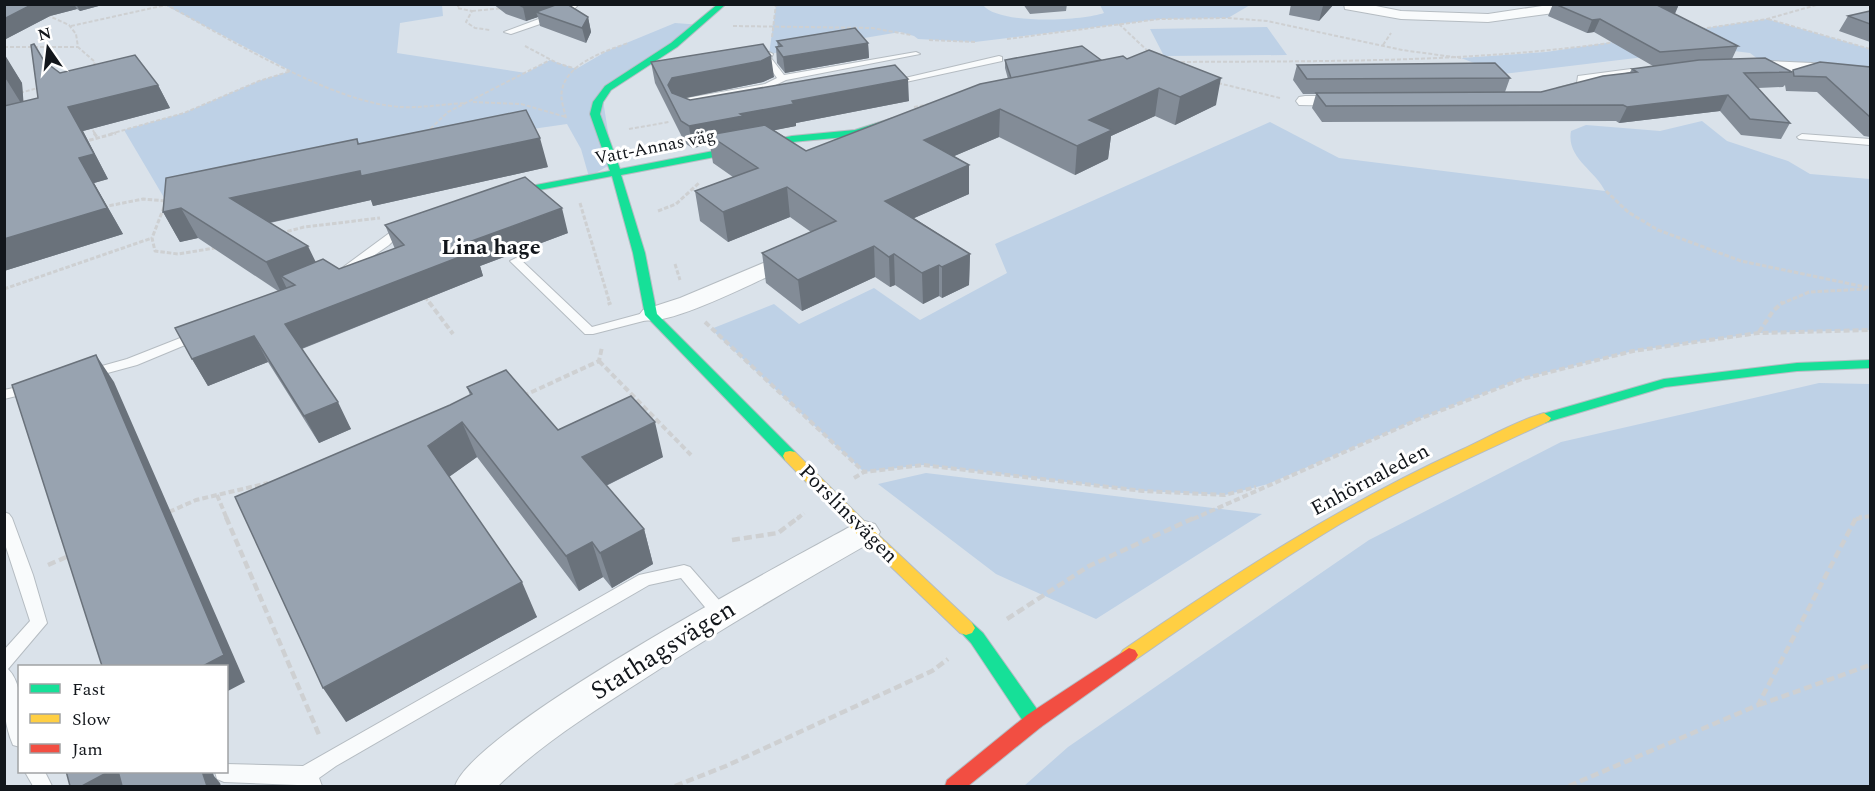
<svg xmlns="http://www.w3.org/2000/svg" width="1875" height="791" viewBox="0 0 1875 791" font-family="Spectral,serif">
<rect width="100%" height="100%" fill="#dae2ea"/>
<path fill="#bed1e6" d="M165,5H442L443,16L400,23L397,53L526,73L550,60L576,69L607,51L675,23L702,25L602,94L613,163L589,177L581,149L567,124L449,141L166,201L124,130L184,113L259,81L291,71Z
M776,5H983C998,25 1081,21 1104,13L1100,5H1250L1228,18L1160,19L975,42L918,39L914,36L900,32L769,54Z
M1767,19L1870,49V75L1767,66L1750,53L1734,51L1661,55L1503,74L1461,58L1546,52Z
M1267,27L1287,55L1164,56L1150,29Z
M1702,121L1727,141L1788,161L1810,174L1870,179V330L1758,333L1633,351L1521,379L1419,419L1268,484L1225,495L1143,491L923,465L864,472L711,329L774,304L799,324L874,288L920,320L1007,273L995,244L1270,122L1339,158L1605,191C1595,170 1566,158 1571,131L1586,125L1660,131Z
M1819,383L1870,384V786H1024L1068,747L1369,540L1561,442Z
M926,473L1262,514L1096,619L996,574L878,484Z"/>
<g fill="none" stroke-linecap="round" stroke-linejoin="round">
<g stroke="#b5bcc2" stroke-width="2">
<path id="lane" d="M571,4H579L569,14L511,34L504,32L563,10Z
M769,52L773,54L771,58L784,75L916,52L920,54L786,80L767,89L688,103L684,107L683,112L675,110L674,106L682,99L765,84L777,78L761,55Z
M999,56L1002,57V61L892,85L888,82Z
M1802,134L1870,139V145L1799,139L1797,137Z
M403,223L408,226L389,245L346,275H338L336,273L338,271Z
M516,258L520,259L592,327L651,311L657,315L655,318L593,334H585L512,263L510,261Z
M198,331L202,332L204,335L202,338L137,365L89,378L82,374L84,371L127,359Z
M32,384L37,385L39,388L37,391L4,399V390Z
M4,512L9,514L12,518L33,575L47,623L8,669C26,687 20,724 20,747L13,745C0,716 4,681 4,650L30,621L4,541Z
M684,565L690,567L726,608L728,613L726,618L720,620L714,618L681,578L649,585L336,766L319,778L322,786L224,782L217,779L215,772H226V764L303,766L639,575Z
M25,772H45L52,786H33Z"/>
</g>
<g stroke="#b5bcc2" stroke-width="2">
<path id="street" d="M1344,4H1366L1401,11L1488,14L1555,4H1598L1591,8L1488,22L1401,19L1345,9Z
M1745,60L1812,63L1870,70V80L1812,73L1739,68L1737,65Z
M1631,69L1639,74L1637,77L1596,83L1597,85L1595,89L1563,97L1555,92L1557,88L1577,83L1578,76Z
M1305,96H1348L1354,97L1357,101L1354,105L1348,106L1299,105L1296,101L1299,97Z
M768,261L776,263L779,268L776,273C748,285 669,326 643,320L639,315L643,310L680,298Z
M865,521L875,524L880,532L875,540C796,585 717,631 641,681C591,713 540,745 498,786H455C475,727 786,562 855,524Z"/>
</g>
<g stroke="#b5bcc2" stroke-width="2">
<path id="fast" d="M718,4H726L677,47L611,90L603,102L600,114L620,169L792,136L855,130L893,118L898,121L856,136L792,142L621,175L645,253L657,314L795,452L797,456L795,460H785L645,315L633,253L612,176L493,199L488,196L493,193L610,171L590,114L593,102L605,86L671,43Z
M1870,360V368L1797,371L1665,387L1544,423L1537,418L1539,415L1664,379L1797,363Z
M966,621L972,623L983,633L1041,715L1043,721L1041,727L1034,729L1027,727L971,643L957,628L960,623Z"/>
</g>
<g stroke="#b5bcc2" stroke-width="2">
<path id="slow" d="M1544,413L1551,418L1549,421C1479,454 1407,485 1340,524C1270,566 1203,613 1135,660L1129,662L1123,660L1120,655L1123,650C1233,575 1339,506 1461,450C1487,438 1516,421 1544,413Z
M790,451L795,452L871,528L972,623L975,628L972,633L966,635L960,633L859,536L785,460L783,456L785,452Z"/>
</g>
<g stroke="#b5bcc2" stroke-width="2">
<path id="jam" d="M1129,648L1135,650L1138,655L1135,660L1041,727L968,786H945L947,780L1027,715Z"/>
</g>
<path stroke="#ced0d2" stroke-width="2" stroke-dasharray="4 2" stroke-linecap="butt" d="M165,4C227,37 333,104 402,107C423,108 445,104 466,103
M460,4L457,8L472,11L466,22L475,28L490,30
M472,11L504,8
M47,15L69,25L76,34L78,47L95,62L93,68
M1768,19L1870,49
M1119,24L1151,54
M71,26L166,5
M733,26L872,28L911,35
M1701,29L1767,19L1820,4
M772,37L776,4
M1007,39L1160,19L1228,18L1267,21L1402,50L1461,58
M929,40L975,42
M1383,45L1391,33
M525,46L557,63L576,69
M4,47H78
M1175,62C1323,61 1470,63 1616,42
M1218,83L1280,98
M20,93L41,87
M473,102L521,104L566,117
M914,107L930,104
M566,118C564,109 560,99 562,90C567,63 606,51 628,43
M90,125L95,134
M629,129L669,122
M426,133L448,112L550,60
M110,134L184,113L259,81L291,71"/>
<path stroke="#ced0d2" stroke-width="3" stroke-dasharray="4.5 2" stroke-linecap="butt" d="M94,133L97,137
M83,142L116,133
M1606,191L1628,212L1658,230L1741,261L1870,288
M580,203L610,304
M103,207L143,199L166,201
M164,207L152,238L155,251L178,254L215,248
M658,211L676,204L700,182
M281,233L304,227L380,218
M675,264L680,280
M4,289L152,238
M425,297L430,304
M1781,304L1809,292L1866,289"/>
<path stroke="#ced0d2" stroke-width="4" stroke-dasharray="6 3" stroke-linecap="butt" d="M429,302L453,334
M609,302L610,305
M705,322L864,472
M1759,332L1773,311L1783,302
M599,361L691,455
M523,396L599,361L602,347
M854,478L864,472L923,465L1143,491L1225,495L1256,487
M217,495L227,519
M169,512L196,500L268,483
M797,519L804,513
M1193,519L1419,419L1522,379L1633,351L1758,333L1870,330
M1856,519L1870,516"/>
<path stroke="#ced0d2" stroke-width="4.5" stroke-dasharray="8 4" stroke-linecap="butt" d="M226,517L320,737
M732,540L778,533L799,517
M48,565L71,555
M1007,619L1089,566L1196,517
M1759,705L1870,665
M675,786L726,766L932,671L948,659
M1569,786L1758,705L1856,518L1862,517"/>
<use href="#lane" fill="#f9fbfc" fill-rule="evenodd"/>
<use href="#street" fill="#f9fbfc" fill-rule="evenodd"/>
<use href="#fast" fill="#16e098" fill-rule="evenodd"/>
<use href="#slow" fill="#ffcf43" fill-rule="evenodd"/>
<use href="#jam" fill="#f24e42" fill-rule="evenodd"/>
</g>
<path fill="#838c97" d="M4,4H106L80,11L77,9L50,16L4,40Z
M493,4H555V5L588,17L591,32L586,43L540,26L538,17L526,21L506,14Z
M1023,4H1067L1066,11L1030,14Z
M1291,4H1334L1319,21L1289,15Z
M1553,4H1679L1675,14L1738,46L1732,59L1792,72L1793,70L1870,67V137L1864,136L1817,92L1786,91L1785,85L1783,87L1758,88L1790,123L1781,139L1741,135L1720,111L1619,123L1616,121L1322,122L1312,108L1316,94H1303L1293,80L1297,65L1510,78L1505,92H1541L1630,72L1632,69L1653,66L1594,32L1587,33L1548,16Z
M1870,11V42L1839,31L1848,16Z
M777,41L868,43L869,58L785,73L777,63L776,47H778Z
M4,55L22,83L23,102L38,98L45,62L60,73L158,85L170,108L83,131L108,179L94,183L123,234L4,271Z
M1127,59L1216,105L1175,125L1155,116L1111,136L1108,159L1075,175L999,137L954,156L969,165V194L914,218L970,254L969,285L942,298L939,296L923,304L895,285L890,287L875,277L802,311L766,283L762,253L811,232L790,217L728,242L700,221L695,191L733,177L713,163L710,145L692,148L685,143L655,83L651,62L774,77L763,82L684,98L690,100L909,101L796,123V126L774,130L806,151L1008,79L1005,68V60H1101Z
M357,139L359,144L548,167L373,206L371,200L270,223L316,262L339,269L395,249L385,225L568,233L480,266L483,276L302,349L351,429L319,443L268,362L208,386L192,359L278,291L198,238L180,242L163,212Z
M467,387L558,430L663,457L606,486L644,529L653,564L612,588L603,577L579,591L477,457L449,477L537,617L346,722L450,405L470,395Z"/>
<path fill="#6a727b" d="M33,4H74L77,9L50,16L4,40V19Z
M76,4H106L80,11Z
M528,4H555L556,10L536,12L538,17L526,21L523,7Z
M1324,4H1334L1319,21L1323,6Z
M1668,4H1679L1674,15L1659,6Z
M588,17L591,32L586,43L582,28Z
M1600,19L1594,32L1587,33L1592,20Z
M868,43L869,58L785,73L783,57Z
M5,55L22,83L24,108L6,79Z
M771,56L774,77L763,82L676,100L668,85L672,78Z
M1221,78L1216,105L1175,125L1180,97Z
M908,79L909,101L796,123V126L746,136L709,135L710,145L692,148L689,126L792,101Z
M158,85L170,108L83,131L108,179L94,183L123,234L4,271V239L68,107Z
M1159,88L1155,116L1111,136L1108,159L1075,175L1077,146L1089,120Z
M1728,95L1720,111L1619,123L1627,107Z
M1000,109L999,137L924,169V140Z
M540,138L548,167L373,206L371,200L245,228L230,198L360,171Z
M969,165V194L887,230L885,201Z
M787,187L790,217L728,242L723,212Z
M181,208L198,238L180,242L163,212Z
M562,208L568,233L480,266L483,276L298,350L285,324L466,243Z
M308,246L323,277L295,285L281,276L288,291L282,294L266,262Z
M874,246L875,277L802,311L798,280Z
M894,254L895,285L890,287L889,257Z
M970,254L969,285L942,298V267Z
M939,265V296L923,304L922,273Z
M254,336L268,362L208,386L192,359Z
M96,355L114,382L245,682L226,692V666H203Z
M338,402L351,429L319,443L304,416Z
M462,422L477,457L443,481L428,446Z
M655,422L663,457L593,492L582,457Z
M644,529L653,564L612,588L600,553Z
M592,542L603,577L579,591L566,556Z
M522,582L537,617L346,722L323,688Z
M110,771H121L136,786H82Z
M202,771H214L213,773L214,776L220,783L221,786H207Z"/>
<path fill="#98a3b0" stroke="#6a727b" stroke-width="1.5" d="M4,4H33L4,19Z
M517,4H528L523,7Z
M558,4H567L588,17L582,28L536,12Z
M1555,4H1668L1659,6L1738,46L1660,52L1600,19L1592,20Z
M1870,11V24L1848,16Z
M855,28L868,43L783,57L776,47L782,46L777,41Z
M34,44L44,61L60,73L135,55L158,85L68,107L94,154L79,158L107,208L4,239V106L38,98L31,45Z
M763,44L771,56L761,61L672,78L668,85L672,93L690,100L895,65L908,79L792,101L794,104L740,114L743,116L689,126L681,121L651,62Z
M1082,46L1101,60L1011,78L1005,60Z
M1149,50L1221,78L1180,97L1159,88L1089,120L1112,130L1077,146L1000,109L924,140L969,165L885,201L970,254L942,267L939,265L922,273L894,254L889,257L874,246L798,280L762,253L836,221L787,187L723,212L695,191L758,168L709,135L765,125L806,151L980,84L1123,56L1127,59Z
M4,55L6,79H4Z
M1765,58L1792,72L1744,73L1790,123L1750,119L1728,95L1627,107L1623,105L1326,106L1316,93L1541,92L1603,76L1637,72L1632,69L1699,60Z
M1820,62L1870,67V117L1826,77L1794,76L1793,70Z
M1495,63L1510,78L1307,79L1297,65Z
M526,110L540,138L361,176L360,171L230,198L308,246L266,262L181,208L163,212L166,178L357,139L358,144Z
M525,177L562,208L466,243L475,251L285,324L338,402L304,416L254,336L192,359L175,328L295,285L281,276L323,259L339,269L404,245L385,225Z
M96,355L224,655L203,666H102L12,385Z
M506,370L558,430L631,396L655,422L582,457L644,529L600,553L592,542L566,556L462,422L428,446L522,582L323,688L235,497L450,405L472,394L467,387Z
M66,771H110L82,786H70Z
M118,771H202L207,786H122Z"/>
<g text-anchor="middle" dominant-baseline="central" stroke-width="6" stroke-linejoin="round" paint-order="stroke">
<g font-size="18" fill="#12161b" stroke="#fff">
<text transform="translate(655 147) rotate(-11)">Vatt-Annas väg</text>
</g>
<g font-size="21" fill="#12161b" stroke="#fff">
<text transform="translate(1370 480) rotate(-28)">Enhörnaleden</text>
<text transform="translate(848 514) rotate(45)">Porslinsvägen</text>
</g>
<g font-size="22" font-weight="bold" fill="#12161b" stroke="#fff">
<text x="491" y="247">Lina hage</text>
</g>
<g font-size="26" fill="#12161b" stroke="#fff">
<text transform="translate(663 650) rotate(-32)">Stathagsvägen</text>
</g>
</g>
<rect width="1875" height="791" fill="none" stroke="#12161b" stroke-width="12"/>
<rect x="18" y="665" width="210" height="108" fill="#ffffff" stroke="#a0a2a4" stroke-width="1.5"/>
<rect x="30" y="684" width="30" height="9" fill="#16e098" stroke="#a0a2a4" stroke-width="1.5"/>
<text x="72" y="695" font-size="18" fill="#12161b">Fast</text>
<rect x="30" y="714" width="30" height="9" fill="#ffcf43" stroke="#a0a2a4" stroke-width="1.5"/>
<text x="72" y="725" font-size="18" fill="#12161b">Slow</text>
<rect x="30" y="744" width="30" height="9" fill="#f24e42" stroke="#a0a2a4" stroke-width="1.5"/>
<text x="72" y="755" font-size="18" fill="#12161b">Jam</text>
<g transform="translate(48 48) rotate(346)" stroke="#ffffff" stroke-width="4.5" paint-order="stroke">
<path d="M0-4.5L10 22L0 15L-10 22Z" fill="#12161b"/>
<text y="-9" font-size="16" font-weight="bold" text-anchor="middle" fill="#12161b">N</text>
</g>
</svg>
